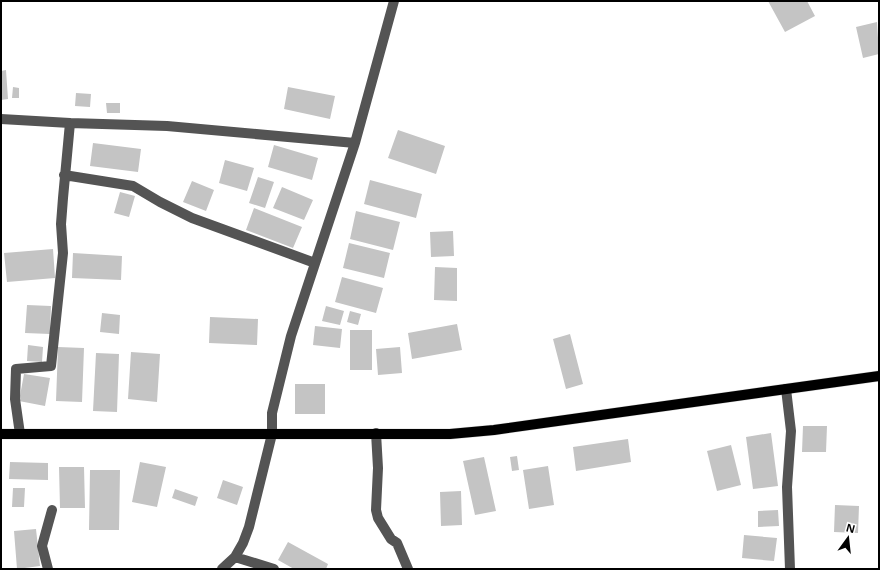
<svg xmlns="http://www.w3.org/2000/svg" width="880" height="570" viewBox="0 0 880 570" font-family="'Open Sans',sans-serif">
<rect width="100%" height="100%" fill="#fff"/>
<path fill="#c4c4c4" d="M768,1H807L815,16L785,32Z
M877,22L879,54L863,58L856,27Z
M6,70L8,99L1,100V71Z
M13,87L19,88V98H12Z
M288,87L335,96L330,119L284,109Z
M76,93L91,94L90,107L75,106Z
M106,103H120V113H107Z
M398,130L445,146L436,174L388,158Z
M93,143L141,149L138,172L90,166Z
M274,145L318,158L312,180L268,167Z
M225,160L254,168L247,191L219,183Z
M258,177L274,182L265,208L249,203Z
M370,180L422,194L416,218L364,204Z
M192,181L214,190L206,211L183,202Z
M282,187L313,200L304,220L273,208Z
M120,192L135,196L129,217L114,213Z
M254,208L302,227L293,248L246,230Z
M356,211L400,222L393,250L350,239Z
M453,231L454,256L431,257L430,232Z
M349,243L390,253L384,278L343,268Z
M53,249L55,278L7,282L4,253Z
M73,253L122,256L121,280L72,278Z
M435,267L457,268V301L434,300Z
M342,277L383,288L376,313L335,302Z
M27,305L51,306L50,334L25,333Z
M326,306L344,311L340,325L322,321Z
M350,311L361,314L358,325L347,322Z
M102,313L120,315L119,334L100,332Z
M210,317L258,319L257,345L209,343Z
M457,324L462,350L412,359L408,333Z
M315,326L342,329L340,348L313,345Z
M350,330H372V370H350Z
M570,334L583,384L566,389L553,339Z
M28,345L43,347L42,362L27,361Z
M58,347L84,348L82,402L56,401Z
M400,347L402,373L378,375L376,349Z
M131,352L160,354L157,402L128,399Z
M96,353L119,354L117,412L93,411Z
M24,374L50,378L45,406L19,401Z
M295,384H325V414H295Z
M803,426H827L826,452H802Z
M771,433L778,486L753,489L746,437Z
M628,439L631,462L576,471L573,447Z
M731,445L741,485L717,491L707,451Z
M517,456L519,470L512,471L510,457Z
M484,457L496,511L475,515L463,461Z
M10,462L48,463V480L9,479Z
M140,462L166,467L157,507L132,502Z
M548,466L554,505L529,509L523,470Z
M59,467H84L85,508H60Z
M90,470H120L119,530H89Z
M223,480L243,487L237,505L217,498Z
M13,488H25L24,507H12Z
M175,489L198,497L195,506L172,498Z
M461,491L462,525L441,526L440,492Z
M835,505L859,506L858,533L834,532Z
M778,510L779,526L758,527V511Z
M36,529L40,566L17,569L14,531Z
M744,535L777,538L774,561L742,558Z
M288,542L328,564L326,569H294L278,560Z"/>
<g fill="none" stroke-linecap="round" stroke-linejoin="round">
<g stroke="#dbdbdb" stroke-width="11">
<path id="major" d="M1,434H450L494,430L879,376"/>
</g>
<path stroke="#545454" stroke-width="10" d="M1,119L70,123L167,126L355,143
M64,175L133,186L160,202L192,218L315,263
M786,389L791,431L787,487L790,569
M376,433L378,468L376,510L378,518L391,539L397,543L408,569
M20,434L15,399L16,369L51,366L63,253L61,224L63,198L70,123
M235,557L274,569
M48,569L42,546L52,510
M222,569L235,557L243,543L249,527L272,434V413L291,336L355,143L394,1"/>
<use href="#major" stroke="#000" stroke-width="10"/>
</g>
<rect width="880" height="570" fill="none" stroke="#000000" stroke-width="4"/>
<g transform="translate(848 538) rotate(15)" stroke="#ffffff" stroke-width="3" paint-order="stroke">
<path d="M0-3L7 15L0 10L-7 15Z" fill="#000000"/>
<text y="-6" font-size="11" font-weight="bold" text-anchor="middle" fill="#000000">N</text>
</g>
</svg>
